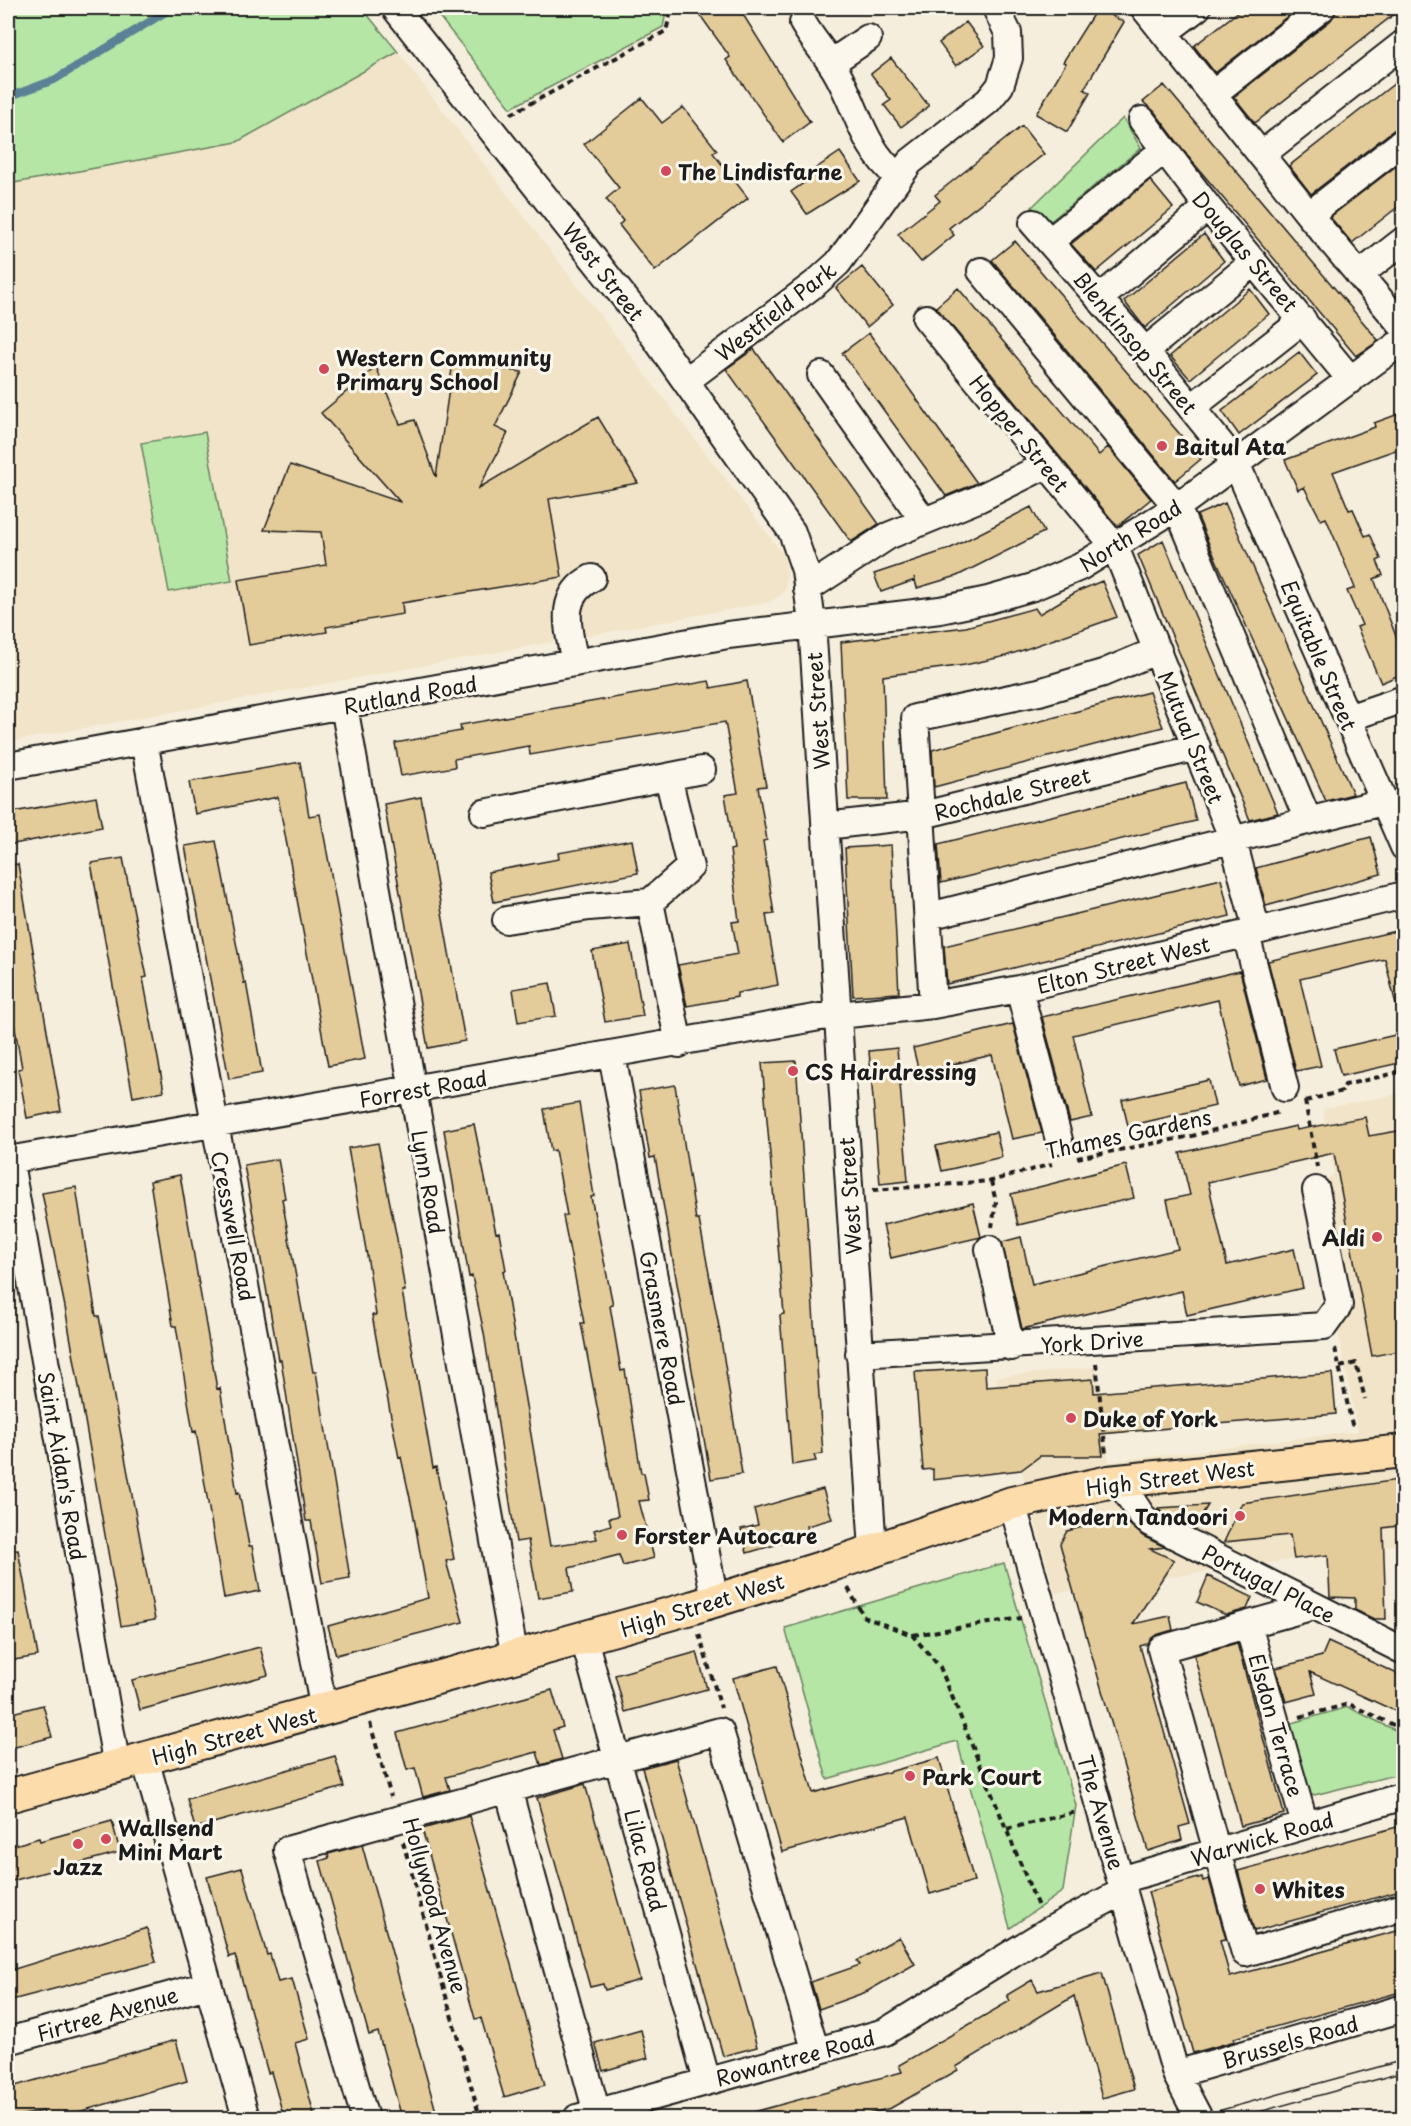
<svg xmlns="http://www.w3.org/2000/svg" width="1411" height="2126" viewBox="0 0 1411 2126" font-family="'Playpen Sans',sans-serif">
<rect width="100%" height="100%" fill="#f6eedc"/>
<filter id="ink" filterUnits="userSpaceOnUse"><feTurbulence type="fractalNoise" baseFrequency=".0167" numOctaves="2"/><feDisplacementMap in="SourceGraphic" scale="12" xChannelSelector="R" yChannelSelector="G"/><feConvolveMatrix kernelMatrix="1 2 1 2 8 2 1 2 1" color-interpolation-filters="sRGB"/></filter>
<g filter="url(#ink)">
<path fill="#f1e4c8" d="M398,52L783,554L787,572L785,592L770,602L8,742V184L237,142Z
M1403,1093V1544L1055,1593L996,1377L1096,1367L1109,1462L1358,1431L1338,1331L1356,1304L1325,1180L1334,1174L1323,1109Z"/>
<path fill="#b5e6a5" stroke="#688160" stroke-width="1.5" d="M8,8H362L398,52L237,142L8,184Z
M437,8H667L663,27L511,108L434,10Z
M1123,118L1141,148L1052,220L1044,221L1032,207Z
M205,432L232,581L169,592L141,443Z
M1004,1563L1076,1805L1063,1891L1010,1928L957,1741L827,1779L785,1628Z
M1348,1707L1403,1734V1773L1310,1796L1288,1724Z"/>
<g fill="none" stroke-linecap="round" stroke-linejoin="round">
<path stroke="#5a8195" stroke-width="8" d="M8,97L54,80L172,8"/>
</g>
<path fill="#e4cb9a" stroke="#1c1c1c" stroke-width="1.5" d="M695,8H739L810,122L783,142L726,60L730,57Z
M1097,8L1124,22L1084,89L1090,93L1067,132L1036,114L1066,63L1063,62Z
M1243,8H1298L1215,73L1194,46Z
M1337,8H1402L1255,123L1234,97L1331,20Z
M966,22L984,46L956,66L939,43Z
M891,58L929,106L901,127L884,105L891,100L871,74Z
M1404,76V126L1395,129L1311,194L1289,166Z
M1164,85L1378,340L1374,344L1356,356L1191,160L1154,111L1143,102Z
M642,98L662,123L683,107L717,150L713,153L748,198L655,271L619,225L623,221L606,199L619,188L584,144Z
M1022,126L1044,154L949,228L954,235L921,262L898,234L940,201L935,195Z
M840,152L860,181L807,214L791,192L815,175L812,171Z
M1404,160V202L1352,243L1330,217Z
M1150,180L1173,208L1096,272L1071,244Z
M1204,234L1224,261L1145,328L1124,301Z
M1015,241L1201,459L1175,481L992,260Z
M862,267L893,305L867,327L836,288Z
M958,288L1099,455L1108,447L1151,499L1119,525L1117,526L936,307Z
M1250,289L1269,314L1190,379L1170,356Z
M869,333L977,483L946,496L842,353Z
M754,349L879,524L851,542L726,369Z
M1299,352L1317,375L1239,435L1222,411Z
M453,362L522,372L495,427L508,433L479,488L598,417L638,483L549,499L562,577L402,603L403,614L326,627L327,632L249,645L238,580L326,565L321,532L264,530L290,465L400,502L321,413L376,367L400,424L415,420L436,477Z
M1404,412V447L1333,472L1349,510L1353,509L1365,536L1370,534L1381,559L1377,561L1383,575L1374,579L1404,657V673L1381,683L1357,627L1362,625L1347,591L1355,588L1337,544L1326,518L1321,520L1304,487L1298,490L1285,460L1375,427L1374,423Z
M1225,503L1353,794L1326,801L1209,544L1197,515Z
M1031,507L1044,532L957,576L917,588L914,577L915,580L881,592L874,574L949,549Z
M1163,540L1278,813L1250,820L1138,555Z
M1102,581L1117,617L1006,656L965,665L883,676L887,800H848L841,642L966,627L1035,608L1039,614L1078,591Z
M709,681L711,688L747,681L766,786L758,787L767,840L763,841L774,914L766,915L778,985L737,993V997L687,1006L678,965L738,954L732,922L739,921L730,850L734,849L725,795L738,793L725,722L530,755L529,746L454,759L455,767L401,776L395,743L461,731L460,725Z
M1149,692L1163,727L934,787L932,750Z
M300,762L309,816L320,814L365,1059L328,1066L278,797L195,814L189,782Z
M1186,783L1196,821L941,883L938,844Z
M96,797L102,827L8,845V813Z
M421,797L465,1041L428,1048L384,804Z
M1371,837L1381,874L1266,906L1256,868Z
M632,840L638,873L494,902L488,872L559,859L558,853Z
M216,841L244,983L246,982L262,1073L229,1079L185,846Z
M891,845L899,993L853,996L845,848Z
M123,858L147,977L143,978L164,1091L133,1097L91,863Z
M18,864L61,1111L27,1118L18,1069L22,1068L8,990V865Z
M1221,879L1230,916L947,984L944,946Z
M1404,929V1004L1396,1005L1385,959L1300,979L1321,1066L1296,1071L1268,961Z
M630,944L643,1016L605,1022L592,951Z
M1240,971L1267,1079L1239,1086L1218,1000L1073,1035L1092,1117L1070,1122L1042,1017Z
M550,983L556,1016L518,1022L513,989Z
M1013,1024L1042,1133L1012,1139L992,1055L919,1072L913,1048Z
M1404,1033V1062L1341,1076L1334,1049Z
M897,1048L908,1181L880,1184L869,1051Z
M796,1061L823,1454L814,1455L816,1461L792,1465L780,1315L784,1314L762,1063Z
M1209,1080L1215,1106L1128,1126L1122,1100Z
M675,1085L696,1220H699L719,1327L742,1474L711,1479L655,1157L650,1158L639,1091Z
M579,1103L594,1196L591,1197L613,1305L610,1306L621,1371L625,1370L641,1473H644L649,1500L639,1501L654,1558L623,1566L619,1555L569,1568L573,1592L538,1598L528,1540L516,1542L484,1333L472,1276L469,1277L444,1130L474,1124L496,1233L499,1232L506,1270L503,1271L550,1546L597,1539L594,1530L611,1525L609,1518L618,1516L581,1323H584L563,1216L567,1215L555,1150L551,1151L544,1109Z
M1365,1117L1369,1136L1404,1130V1339L1398,1340L1400,1351L1372,1356L1334,1153L1208,1182L1227,1265L1294,1249L1303,1288L1187,1315L1182,1291L1022,1329L1002,1242L1021,1237L1032,1284L1178,1249L1167,1200L1190,1195L1180,1153L1296,1126L1297,1130Z
M996,1132L1002,1157L942,1171L936,1146Z
M378,1143L397,1239L405,1291H402L433,1468L436,1467L454,1559L446,1561L463,1622L336,1655L328,1626L428,1598L413,1512L401,1457L399,1458L379,1354L372,1315H376L368,1261L348,1148Z
M278,1159L285,1198L282,1199L313,1372H316L350,1578L322,1583L311,1521H306L281,1360H279L244,1165Z
M1126,1165L1134,1198L1018,1225L1011,1194Z
M180,1175L217,1389L220,1388L237,1493L239,1492L249,1546H252L260,1591L224,1598L196,1431L193,1432L176,1326H173L150,1181Z
M76,1187L96,1316H99L155,1620L121,1626L65,1307L42,1193Z
M973,1203L981,1237L891,1258L883,1225Z
M985,1368L986,1387L1093,1379L1094,1393L1332,1373L1336,1414L1100,1434L1103,1456H1040L1021,1470L933,1480V1469L923,1470L915,1372Z
M1404,1479V1525L1383,1528L1386,1619H1374L1355,1610V1598L1330,1597L1328,1555L1294,1559L1290,1535L1224,1542L1242,1503Z
M823,1489L832,1519L807,1526L809,1535L747,1553L741,1529L758,1525L754,1509Z
M1208,1505L1194,1528L1158,1510V1508Z
M1112,1519L1130,1525L1143,1536L1165,1547L1150,1549L1174,1560L1133,1624L1170,1616L1173,1630L1156,1635L1147,1644L1140,1646L1190,1824L1179,1827L1182,1840L1148,1851L1060,1544L1067,1531Z
M18,1550L38,1656L8,1661V1551Z
M1208,1576L1252,1597L1247,1609L1226,1615L1197,1602Z
M1328,1642L1404,1677V1715L1310,1672L1316,1694L1286,1702L1276,1668L1322,1656Z
M1237,1643L1284,1814L1241,1826L1194,1655Z
M260,1647L268,1675L140,1710L132,1680Z
M697,1652L707,1689L625,1712L615,1675Z
M777,1666L813,1793L939,1758L974,1881L930,1894L908,1817L782,1852L733,1678Z
M552,1690L563,1727L553,1730L562,1759L541,1765L537,1752L446,1777L450,1790L423,1797L415,1768L407,1770L397,1733Z
M43,1705L52,1737L8,1749V1714Z
M335,1756L344,1787L195,1828L187,1799Z
M676,1759L757,2047L723,2056L642,1768Z
M585,1784L640,1980L605,1990L603,1984L590,1987L537,1798Z
M469,1816L545,2085L504,2097L481,2018L475,2019L422,1829Z
M112,1821L120,1852L8,1882V1847L39,1838L40,1841Z
M1404,1825V1890L1254,1931L1238,1871Z
M362,1845L437,2115L426,2118H402L378,2032L369,2035L320,1861L329,1858L328,1854Z
M242,1868L267,1955L270,1954L278,1982L292,1979L309,2039L295,2043L315,2118H284L271,2072L268,2073L235,1955L229,1957L207,1877Z
M1202,1877L1203,1881L1209,1879L1226,1939L1220,1940L1230,1977L1404,1929V1991L1234,2038L1235,2041L1193,2053L1148,1892Z
M147,1928L156,1962L8,2001V1971Z
M899,1937L915,1964L866,1992L819,2009L811,1982L860,1965L857,1961Z
M1102,1973L1134,2089L1102,2098L1074,1996L956,2067L958,2070L891,2108L853,2118H754L753,2112L902,2072L899,2065L1010,2001L1007,1995L1032,1980L1038,1991Z
M641,2030L648,2058L603,2071L595,2043Z
M176,2040L187,2081L57,2118H45L43,2111L8,2118V2088Z"/>
<g fill="none" stroke-linecap="round" stroke-linejoin="round">
<g stroke="#1c1c1c" stroke-width="30">
<path id="minor" d="M395,8L646,325L792,532L805,570L812,623L873,1550
M1144,8L1309,215L1404,328
M803,23C813,41 827,55 837,73C859,112 862,146 897,176
M1164,33L1197,8
M831,63L868,38
M1213,94L1322,8
M1142,120L1208,207L1351,380
M1261,155L1404,43
M1309,215L1404,141
M1033,223L1145,351L1236,463L1404,847
M1050,241L1164,150
M981,271L1177,507L1308,820
M1359,275L1404,240
M1099,299L1208,207
M926,318L1115,547L1232,837L1257,931
M1145,351L1254,262
M821,375L924,521
M687,380L817,282L838,263L910,162L988,101L1000,86L1009,58L1008,33L996,8
M1191,408L1303,320
M807,589L888,536L978,499L1046,465
M575,663C569,631 556,596 592,578
M344,706L515,1658
M1348,718L1404,699
M144,741L324,1711
M8,766L728,635L940,610L988,600L1033,587L1080,567L1177,507L1404,340
M484,813L702,770
M825,826L923,815L1197,747
M650,902L679,1044
M929,916L1383,802
M506,920L589,907L650,902L690,867L668,777
M1246,934L1285,1088
M1019,989L1059,1140
M933,1005L915,718L1039,692L1103,673L1158,650
M612,1055L715,1601
M8,1160L820,1017L933,1005L1019,989L1404,895
M8,1165L12,1174L117,1767
M989,1249L1011,1347
M859,1354L1324,1326L1339,1305L1316,1190
M1119,1481L1142,1516L1150,1523L1404,1651
M1012,1503L1176,2074L1199,2118
M1314,1606L1161,1649L1245,1953L1404,1907
M1248,1625L1305,1825
M584,1639L707,2081
M145,1759L246,2118
M508,1789L597,2113
M1121,1880L1404,1796
M8,2041L207,1985
M1176,2074L1404,2008
M365,2118L287,1850L720,1731L816,2052
M577,2118L885,2032L1048,1931L1124,1891"/>
</g>
<g stroke="#1c1c1c" stroke-width="36">
<path id="major" d="M8,1796L691,1608L834,1564L1012,1503L1109,1482L1404,1451"/>
</g>
<path stroke="#1c1c1c" stroke-width="4" stroke-dasharray="6 4.5" stroke-linecap="butt" d="M511,114L666,31L672,8
M1305,1101L1317,1167
M1306,1101L1342,1091L1345,1085L1404,1071
M1077,1158L1192,1136L1280,1112
M991,1181L996,1202L992,1227
M873,1190L991,1181L1052,1164
M1335,1348L1353,1429
M1096,1363L1106,1454
M1340,1367L1356,1363L1365,1399
M848,1588L864,1617L912,1635L940,1667L1039,1909
M699,1634L721,1708
M913,1635L1021,1618
M1300,1717L1349,1704L1404,1730
M370,1723L391,1797
M1007,1829L1076,1812
M403,1842L480,2118"/>
<use href="#minor" stroke="#fbf7ec" stroke-width="26"/>
<use href="#major" stroke="#fddcac" stroke-width="32"/>
<path stroke="#1c1c1c" stroke-width="1.5" d="M1192,2118L1404,2060
M1237,2118L1404,2072"/>
</g>
</g>
<g fill="#d1495b" stroke="#fbf7ec" stroke-width="2">
<circle cx="666" cy="171" r="6"/>
<circle cx="324" cy="369" r="6"/>
<circle cx="1162" cy="446" r="6"/>
<circle cx="793" cy="1071" r="6"/>
<circle cx="1377" cy="1237" r="6"/>
<circle cx="1071" cy="1418" r="6"/>
<circle cx="1240" cy="1516" r="6"/>
<circle cx="622" cy="1535" r="6"/>
<circle cx="910" cy="1776" r="6"/>
<circle cx="106" cy="1839" r="6"/>
<circle cx="78" cy="1844" r="6"/>
<circle cx="1260" cy="1889" r="6"/>
</g>
<g text-anchor="middle" dominant-baseline="central" stroke-width="6" stroke-linejoin="round" paint-order="stroke">
<g font-size="21" font-weight="bold" fill="#1c1c1c" stroke="#fbf7ec" text-anchor="start">
<text x="678" y="171">The Lindisfarne</text>
<text x="336" y="357">Western Community<tspan x="336" dy="24">Primary School</tspan></text>
<text x="1174" y="446">Baitul Ata</text>
<text x="805" y="1071">CS Hairdressing</text>
<text x="1365" y="1237" text-anchor="end">Aldi</text>
<text x="1083" y="1418">Duke of York</text>
<text x="1228" y="1516" text-anchor="end">Modern Tandoori</text>
<text x="634" y="1535">Forster Autocare</text>
<text x="922" y="1776">Park Court</text>
<text x="118" y="1827">Wallsend<tspan x="118" dy="24">Mini Mart</tspan></text>
<text x="78" y="1866" text-anchor="middle">Jazz</text>
<text x="1272" y="1889">Whites</text>
</g>
<g font-size="21" fill="#1c1c1c" stroke="#fbf7ec">
<text transform="translate(1246 251) rotate(50)">Douglas Street</text>
<text transform="translate(604 271) rotate(52)">West Street</text>
<text transform="translate(775 311) rotate(-38)">Westfield Park</text>
<text transform="translate(1136 342) rotate(50)">Blenkinsop Street</text>
<text transform="translate(1020 433) rotate(51)">Hopper Street</text>
<text transform="translate(1130 535) rotate(-32)">North Road</text>
<text transform="translate(1320 655) rotate(67)">Equitable Street</text>
<text transform="translate(410 694) rotate(-10)">Rutland Road</text>
<text transform="translate(817 711) rotate(-94)">West Street</text>
<text transform="translate(1192 737) rotate(68)">Mutual Street</text>
<text transform="translate(1012 793) rotate(-14)">Rochdale Street</text>
<text transform="translate(1123 964) rotate(-14)">Elton Street West</text>
<text transform="translate(423 1088) rotate(-10)">Forrest Road</text>
<text transform="translate(1128 1133) rotate(-12)">Thames Gardens</text>
<text transform="translate(429 1182) rotate(80)">Lynn Road</text>
<text transform="translate(849 1196) rotate(-94)">West Street</text>
<text transform="translate(234 1226) rotate(79)">Cresswell Road</text>
<text transform="translate(663 1328) rotate(79)">Grasmere Road</text>
<text transform="translate(1092 1341) rotate(-4)">York Drive</text>
<text transform="translate(63 1466) rotate(80)">Saint Aidan's Road</text>
<text transform="translate(1170 1477) rotate(-7)">High Street West</text>
<text transform="translate(1269 1583) rotate(27)">Portugal Place</text>
<text transform="translate(702 1604) rotate(-17)">High Street West</text>
<text transform="translate(1277 1725) rotate(74)">Elsdon Terrace</text>
<text transform="translate(234 1735) rotate(-15)">High Street West</text>
<text transform="translate(1102 1812) rotate(74)">The Avenue</text>
<text transform="translate(1262 1838) rotate(-16)">Warwick Road</text>
<text transform="translate(646 1860) rotate(75)">Lilac Road</text>
<text transform="translate(436 1905) rotate(74)">Hollywood Avenue</text>
<text transform="translate(107 2013) rotate(-16)">Firtree Avenue</text>
<text transform="translate(1290 2041) rotate(-16)">Brussels Road</text>
<text transform="translate(795 2057) rotate(-15)">Rowantree Road</text>
</g>
</g>
<rect width="1411" height="2126" fill="none" stroke="#fbf7ec" stroke-width="30"/>
<rect x="15" y="15" width="1381" height="2096" fill="none" stroke="#1c1c1c" stroke-width="2" filter="url(#ink)"/>
</svg>
